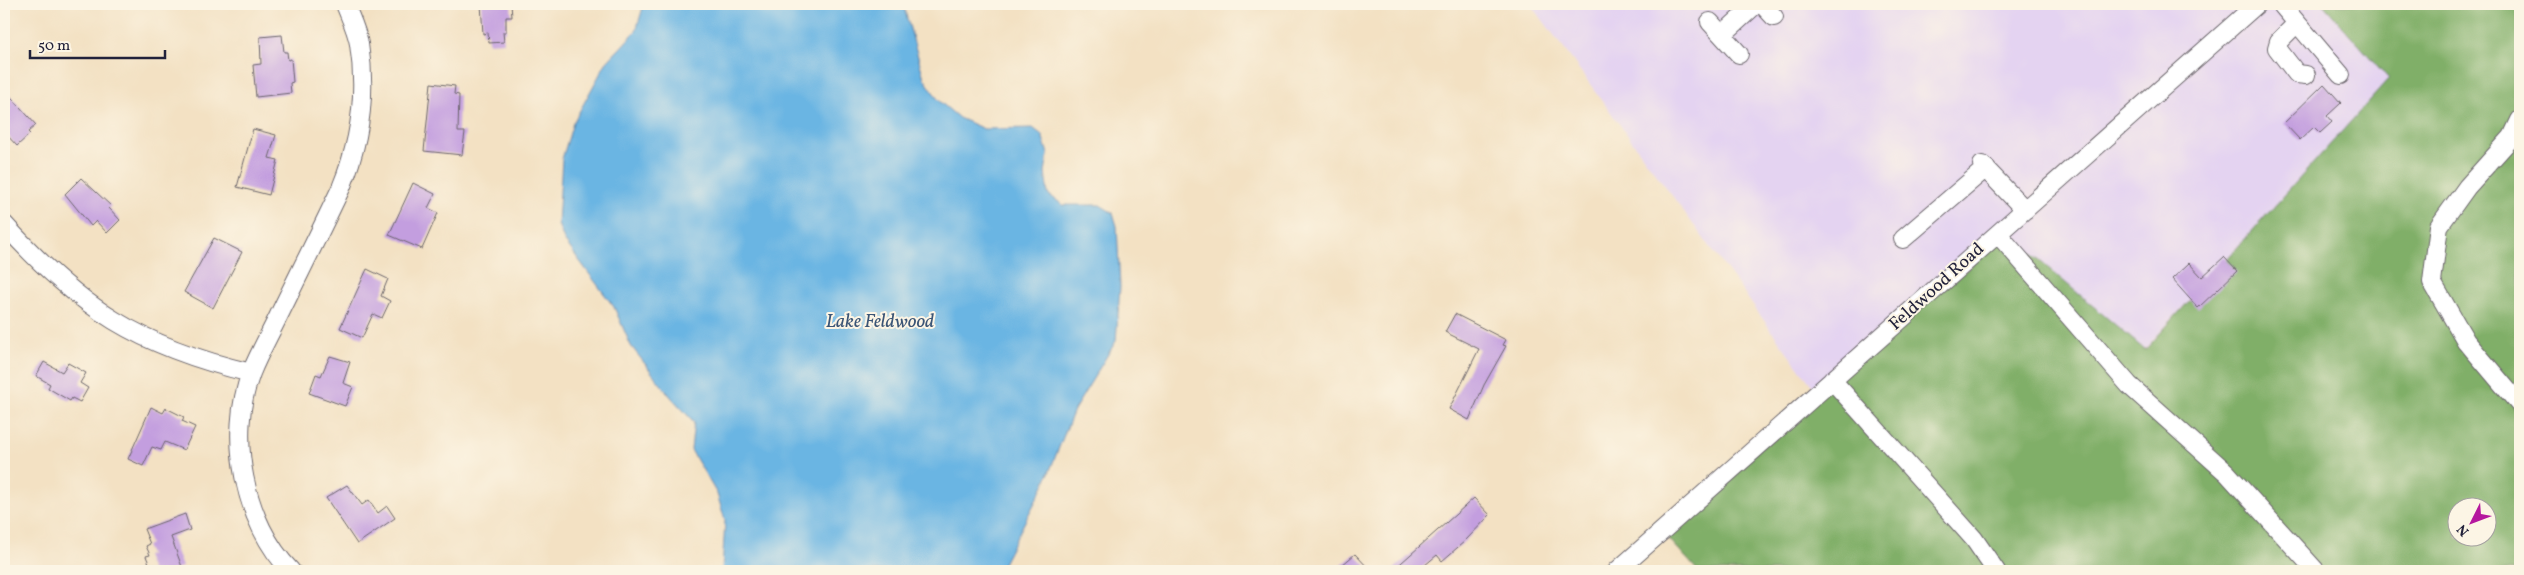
<svg xmlns="http://www.w3.org/2000/svg" width="2524" height="575" viewBox="0 0 2524 575" font-family="Vollkorn,serif">
<rect width="100%" height="100%" fill="#fcf5e5"/>
<filter id="ink" filterUnits="userSpaceOnUse"><feTurbulence type="fractalNoise" baseFrequency=".02" numOctaves="2"/><feDisplacementMap in="SourceGraphic" scale="10" xChannelSelector="R" yChannelSelector="G"/><feConvolveMatrix kernelMatrix="1 2 1 2 8 2 1 2 1" color-interpolation-filters="sRGB"/></filter>
<filter id="wash" filterUnits="userSpaceOnUse"><feTurbulence type="fractalNoise" baseFrequency=".0096" numOctaves="4" result="noise"/><feDisplacementMap in="SourceGraphic" scale="20" xChannelSelector="R" yChannelSelector="G"/><feGaussianBlur stdDeviation="1.12" result="paint"/><feColorMatrix in="noise" values="0 0 0 0 0 0 0 0 0 0 0 0 0 0 0 0 0 1.4 0 .05"/><feComposite in="paint" operator="in"/></filter>
<g filter="url(#wash)">
<rect width="100%" height="100%" fill="#f3e1c3"/>
<path fill="#e4d3f1" d="M1531,4H2323L2389,79L2144,350L2008,234L1816,391Z"/>
<path fill="#80af68" stroke="#516852" fill-rule="evenodd" d="M2323,4H2520V571H1698L1662,531L2008,234L2145,350L2389,79ZM2456,508H2486V538H2456Z"/>
<path fill="#6ab5e3" stroke="#466c8f" d="M644,4H903L924,78L939,101L959,118L984,129L1033,128L1042,135L1048,154L1045,172L1048,194L1063,205H1100L1113,213L1117,226L1120,287L1116,341L1074,410L1044,485L999,571H722L725,520L717,494L691,450L694,422L671,397L631,346L614,307L564,240L558,224L562,159L573,123L606,63L636,31Z"/>
<g id="blocks">
<path fill="#c39edf" d="M481,4H511L512,17H506V32H503L504,42L489,43L488,33L483,34Z
M282,35L284,52H287L288,60L291,59L293,82L290,83L291,93L256,97L253,65L261,64L260,37Z
M431,83L455,86L454,94L459,95L458,132H465L462,155L424,151Z
M2324,84L2341,103L2327,116L2332,122L2320,133L2314,127L2300,140L2284,123Z
M4,89L36,125L28,132L30,134L17,146L5,133L8,131L4,127Z
M253,129L276,135L269,158L278,160L269,195L237,187Z
M81,178L111,206L109,208L120,220L107,233L96,221L91,226L65,194Z
M413,183L435,194L428,208L438,213L422,249L389,235Z
M214,238L242,252L213,308L184,292Z
M2224,257L2237,271L2198,308L2172,279L2189,263L2202,277Z
M367,269L388,279L381,296L390,301L382,318L373,314L362,338L340,328Z
M1455,314L1506,340L1503,345L1506,346L1484,385L1469,420L1449,409L1479,349L1445,332Z
M330,356L350,362L343,383L353,387L345,406L309,393L316,374L321,376Z
M44,362L62,372L68,363L86,373L80,383L88,388L80,402L72,398L70,401L48,388L50,384L36,376Z
M151,407L163,413L166,408L184,417L182,421L195,427L184,450L165,442L161,450L152,447L143,466L128,459Z
M347,485L362,505L369,500L378,513L387,506L395,518L357,544L326,498Z
M1474,498L1490,515L1465,541L1442,561L1437,555L1418,571H1392Z
M185,514L190,530L171,537L182,567L169,571H152L146,556L150,555L146,546L150,544L144,529Z
M1355,554L1371,571H1335Z"/>
</g>
</g>
<g filter="url(#ink)">
<use href="#blocks" fill-opacity="0" stroke="#6b656b" stroke-width="1"/>
<g fill="none" stroke-linecap="round" stroke-linejoin="round">
<g stroke="#6b656b" stroke-width="20">
<path id="minor" d="M1762,4L1774,17
M2281,4L2341,75
M1710,22L1739,54
M2297,23L2279,41L2277,48L2297,74L2306,75
M1722,35L1756,4
M2520,120L2512,137L2467,187L2439,226L2432,282L2466,341L2520,405
M1982,165L2025,210
M4,224C81,309 138,346 251,373
M1998,234L2129,385L2227,473L2316,571
M1903,239L1986,168
M1832,380L1974,539L1996,571
M291,571C244,523 227,436 251,373C259,353 270,334 279,315C300,272 321,230 341,188C360,142 367,94 359,44C357,31 350,17 345,4
M1617,571L2257,4"/>
</g>
<use href="#minor" stroke="#fff" stroke-width="18"/>
</g>
</g>
<g text-anchor="middle" dominant-baseline="central" stroke-width="4" stroke-linejoin="round" paint-order="stroke">
<g font-size="18" fill="#22223b" stroke="#fcf5e5">
<text transform="translate(1937 287) rotate(-42)">Feldwood Road</text>
</g>
<g font-size="19" font-style="italic" fill="#3b5576" stroke="#fcf5e5">
<text x="880" y="322">Lake Feldwood</text>
</g>
</g>
<rect width="2524" height="575" fill="none" stroke="#fcf5e5" stroke-width="20"/>
<g transform="translate(2472 522) rotate(228)"><circle r="24" fill="#fcf5e5" stroke="#a5a1a1"/>
<path d="M0-4L9 19L0 12L-9 19Z" fill="#b5179e"/>
<text y="-8" font-size="14" font-weight="bold" text-anchor="middle" fill="#22223b">N</text>
</g>
<path d="M30 50v8h135v-8" fill="none" stroke="#22223b" stroke-width="2.5"/>
<text x="38" y="50" font-size="15" fill="#22223b" stroke="#fcf5e5" stroke-width="4" paint-order="stroke">50 m</text>
</svg>
